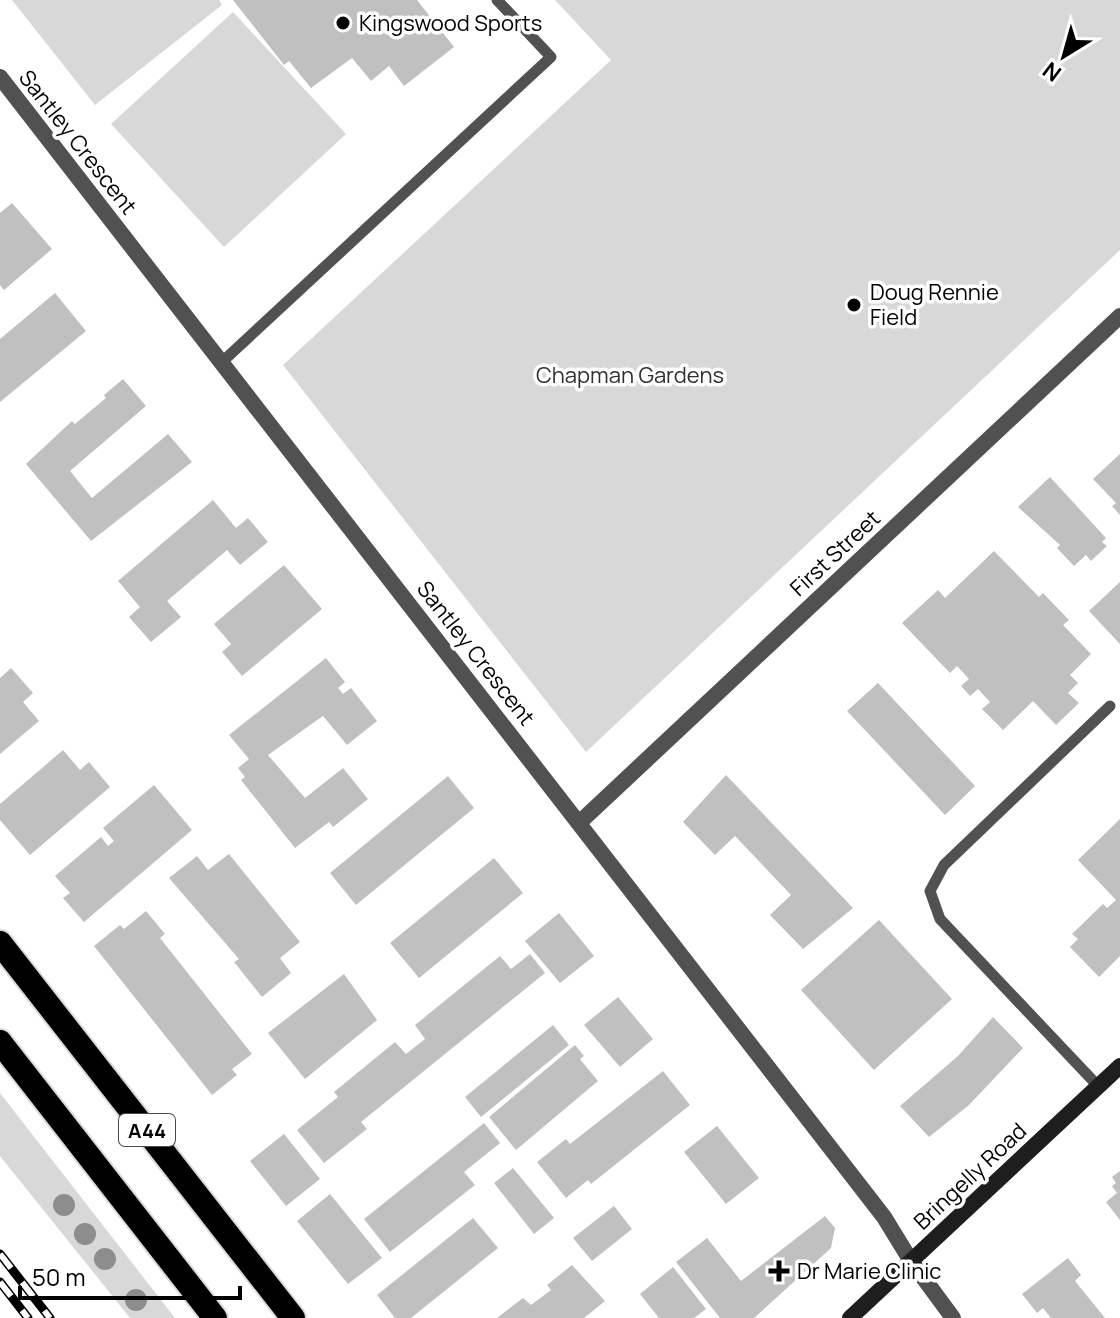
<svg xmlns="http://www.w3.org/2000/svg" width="1120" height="1318" viewBox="0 0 1120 1318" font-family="Manrope,sans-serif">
<rect width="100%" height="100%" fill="#fff"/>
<path fill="#d8d8d8" d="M12,0H219L222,5L95,105Z
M555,0H1120V250L586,752L283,365L611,60Z
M233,12L346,134L224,247L111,124Z
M0,1093L175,1318H130L0,1156Z"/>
<path fill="#c0c0c0" d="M233,0H417L454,47L404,86L389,66L371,81L352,58L311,88L289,61L284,65Z
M12,203L52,249L4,290L0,285V213Z
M55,293L86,331L0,402V339Z
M123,379L146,406L70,471L92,498L168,434L192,462L91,541L26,464L72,421L75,424L106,398L104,395Z
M1120,454V515L1112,506L1116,503L1093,479Z
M1050,477L1106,538L1102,542L1107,546L1091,561L1086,555L1074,566L1057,548L1060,545L1018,507Z
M213,500L236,528L248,518L268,542L240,565L227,550L167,601L181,617L151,642L129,617L140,607L118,581Z
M994,551L1039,597L1043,593L1069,620L1063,625L1091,654L1070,675L1078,683L1068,693L1079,703L1056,725L1033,701L1003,730L982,709L990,702L978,689L970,696L961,686L969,679L957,666L950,673L902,623L938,590L945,598Z
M284,565L322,609L242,676L222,652L231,644L214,624Z
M1120,582V644L1089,611Z
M326,658L345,682L338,688L343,694L351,688L377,721L347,745L323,716L268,755L305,798L343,768L368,799L333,827L329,822L295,848L241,780L245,777L238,768L249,759L229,735Z
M11,668L33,693L23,702L39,721L0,754V678Z
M878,683L975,786L945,815L847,711Z
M63,750L80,770L89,762L110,787L30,855L0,820V804Z
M726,775L853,908L803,949L770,915L791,895L735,836L715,855L683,822Z
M448,776L474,808L356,905L330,873Z
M154,785L192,830L84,922L63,898L70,893L55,876L101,837L108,846L114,841L103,828Z
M1120,819V956L1099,977L1070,947L1078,939L1072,934L1103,904L1107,908L1116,900L1078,860Z
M229,854L300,942L280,958L291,973L262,997L234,962L239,959L169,878L197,856L208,870Z
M494,858L523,893L419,978L390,943Z
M146,911L165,934L160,938L252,1054L232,1069L237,1075L212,1095L94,946L120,925L124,929Z
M559,913L594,956L560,983L525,941Z
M879,920L952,999L874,1070L801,990Z
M530,954L545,973L361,1122L367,1129L324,1163L297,1130L338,1097L334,1092L395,1042L406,1054L425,1039L415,1025L500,956L511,969Z
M344,974L377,1020L305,1079L268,1033Z
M618,997L653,1039L620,1067L584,1025Z
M993,1017L1023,1048L969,1105L929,1137L900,1106L958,1056Z
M553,1025L569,1045L481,1117L465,1097Z
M575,1045L584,1056L580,1059L598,1081L516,1150L489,1117Z
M663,1071L690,1105L591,1184L588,1180L566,1198L537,1162L566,1139L570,1144Z
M484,1123L500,1143L464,1172L475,1185L390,1252L364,1219Z
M717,1126L759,1178L726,1204L684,1152Z
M284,1134L320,1179L286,1206L250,1161Z
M513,1168L554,1218L534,1234L494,1183Z
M1120,1171V1220L1106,1202L1117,1193L1112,1186L1116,1183L1112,1177Z
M330,1194L382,1258L348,1284L297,1221Z
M614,1206L632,1229L592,1261L573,1238Z
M825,1216L835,1228L831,1248L754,1318H720L676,1262L707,1238L741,1281Z
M473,1218L498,1248L411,1318H395L377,1295Z
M1068,1258L1081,1275L1075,1281L1105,1318H1051L1043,1308L1037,1313L1022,1294Z
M572,1265L605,1301L584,1318H497L523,1298L531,1305L551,1290L547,1285Z
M673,1267L706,1309L694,1318H659L640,1294Z"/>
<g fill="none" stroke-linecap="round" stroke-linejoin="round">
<g stroke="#dbdbdb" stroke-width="28">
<path id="highway" d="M0,943L293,1318
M0,1042L215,1318"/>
</g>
<path stroke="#515151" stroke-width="11" d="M222,362L551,57L497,0
M1098,1086L940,919L930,891L944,865L1110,706"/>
<path stroke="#515151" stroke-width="16" d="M0,77L884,1217L911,1261L953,1318
M579,823L1120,316"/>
<path stroke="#1e1e1e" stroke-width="16" d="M850,1318L1120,1066"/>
<use href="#highway" stroke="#000" stroke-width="24"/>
<g stroke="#000" stroke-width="9">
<path id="rail" d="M0,1254L50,1318
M0,1282L28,1318"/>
</g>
<use href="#rail" stroke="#fff" stroke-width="6" stroke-dasharray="18" stroke-linecap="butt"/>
</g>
<g fill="#8d8d8d">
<circle cx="64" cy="1205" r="11"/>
<circle cx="85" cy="1234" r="11"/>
<circle cx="105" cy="1259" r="11"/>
<circle cx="136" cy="1300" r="11"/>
</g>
<g fill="#000" stroke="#fff" stroke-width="3">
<circle cx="343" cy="23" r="8"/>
<circle cx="854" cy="305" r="8"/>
<path d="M775 1259h8v8h8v8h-8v8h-8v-8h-8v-8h8z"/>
</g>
<g text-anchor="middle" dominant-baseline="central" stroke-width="7" stroke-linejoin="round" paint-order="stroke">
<rect fill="#fff" stroke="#4c4c4c" stroke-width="2" x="119" y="1114" width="56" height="32" rx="6"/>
<g font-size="20" font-weight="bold" fill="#000">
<text x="147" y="1130">A44</text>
</g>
<g font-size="22" fill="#000" stroke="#fff" text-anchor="start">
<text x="359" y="23">Kingswood Sports</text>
<text x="870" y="292">Doug Rennie<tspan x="870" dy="25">Field</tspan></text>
<text x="797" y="1271">Dr Marie Clinic</text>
</g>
<g font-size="22" fill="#000" stroke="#fff">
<text transform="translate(78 142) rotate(52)">Santley Crescent</text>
<text transform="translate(835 553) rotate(-43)">First Street</text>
<text transform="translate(476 653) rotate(52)">Santley Crescent</text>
<text transform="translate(970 1176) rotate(-43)">Bringelly Road</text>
</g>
<g font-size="22" fill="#2f2f2f" stroke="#fff">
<text x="630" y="375">Chapman Gardens</text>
</g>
</g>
<g transform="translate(1064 56) rotate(217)" stroke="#ffffff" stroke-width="6" paint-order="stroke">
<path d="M0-6L14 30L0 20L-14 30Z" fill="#000000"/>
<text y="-12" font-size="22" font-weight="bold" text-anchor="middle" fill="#000000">N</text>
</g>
<path d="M20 1286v12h220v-12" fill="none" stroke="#000000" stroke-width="4"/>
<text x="32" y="1286" font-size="24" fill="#000000" stroke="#ffffff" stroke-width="6" paint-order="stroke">50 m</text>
</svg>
